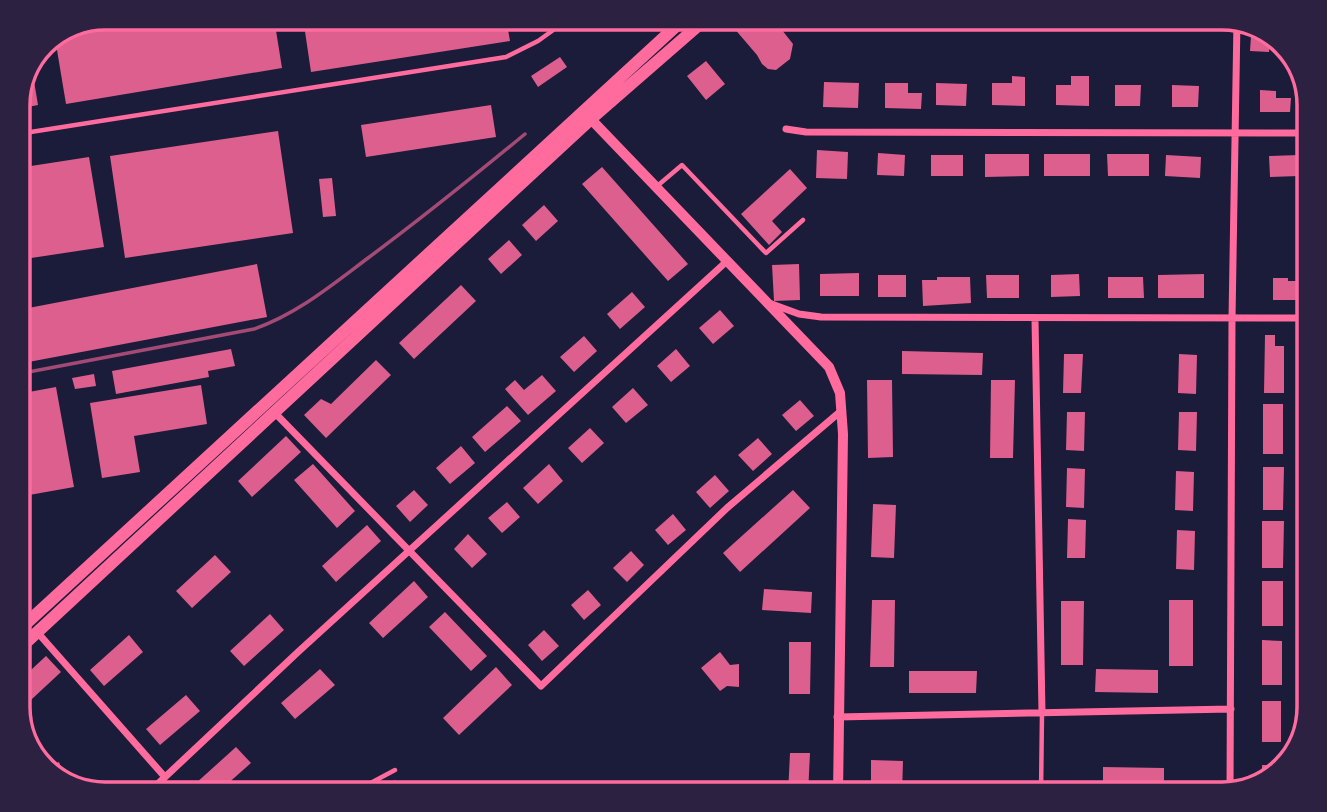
<svg xmlns="http://www.w3.org/2000/svg" width="1327" height="812" viewBox="0 0 1327 812" font-family="'Golos Text',sans-serif">
<rect width="100%" height="100%" fill="#1b1b3a"/>
<path fill="#dd5f8e" d="M105,18H274L282,68L66,104L55,38Z
M303,18H506L510,41L311,72Z
M743,18H779L781,20L774,28L782,30L793,44L790,59L776,70L768,69L762,64L757,55L733,27Z
M1251,36L1270,38L1269,52L1250,51Z
M560,57L567,67L538,87L531,76Z
M706,61L725,84L706,100L687,76Z
M32,69L38,105L18,109V100Z
M1012,76L1025,77V106L992,105V83H1012Z
M1071,76H1089V106L1056,105V85H1071Z
M824,82L859,83L858,108L823,107Z
M885,83H908V93H922L921,109L885,108Z
M936,83L967,84L966,106L936,105Z
M1115,85H1141L1140,106H1115Z
M1172,85L1199,86L1198,107H1172Z
M1260,90L1276,91V98H1291L1290,112H1260Z
M491,105L496,137L366,157L361,125Z
M278,131L293,233L125,258L110,156Z
M817,150L848,152L847,179L816,178Z
M878,153L905,155L904,176L877,175Z
M985,154H1029V176L985,177Z
M1044,154H1090V176H1044Z
M1107,154H1149V176H1108Z
M931,155H963V176H931Z
M1166,155L1201,157L1200,178L1165,176Z
M1299,155V176L1270,177L1269,156Z
M89,157L104,247L18,260V168Z
M602,167L688,264L668,281L582,184Z
M790,169L807,188L772,221L782,232L769,245L741,214Z
M332,178L336,216L323,217L319,179Z
M544,205L558,221L536,241L522,225Z
M509,240L522,255L501,274L488,259Z
M257,264L267,317L18,364V310Z
M799,264L800,300L774,301L772,265Z
M859,273V296H820V274Z
M1079,274L1080,296L1051,297V275Z
M1204,274V298H1158V275Z
M878,275H906V297H878Z
M986,275H1019V298H987Z
M937,277H970L971,303L923,306L922,280H937Z
M1108,277H1143L1144,298H1108Z
M1273,278H1288V281H1308V300H1273Z
M461,285L476,301L414,359L399,343Z
M632,292L645,307L620,329L607,314Z
M720,310L734,326L713,344L699,328Z
M1265,335H1275V346H1284V393H1264Z
M584,336L597,351L574,372L560,357Z
M231,349L235,366L208,371L209,377L116,394L112,371Z
M676,349L690,366L671,382L657,366Z
M902,351L983,353L982,375L902,374Z
M1064,354H1083L1081,393H1063Z
M1179,354L1197,355L1196,394L1178,393Z
M376,360L391,375L326,438L304,415L321,399L331,404Z
M94,374L96,386L75,389L72,378Z
M542,375L556,391L528,415L505,389L515,380L524,390Z
M867,380H892L893,457L868,458Z
M991,380H1015L1013,458H990Z
M201,385L207,424L134,436L140,472L102,478L90,403Z
M56,387L74,487L18,497V394Z
M633,388L648,405L626,423L612,407Z
M800,400L814,416L796,431L782,415Z
M1263,404H1283V454H1263Z
M507,406L521,421L485,452L472,437Z
M1067,412H1085L1084,451L1066,450Z
M1179,412H1197L1196,451L1178,450Z
M590,428L604,443L582,463L568,448Z
M286,436L301,452L252,497L238,481Z
M758,438L772,454L753,471L738,455Z
M461,446L475,463L450,484L436,468Z
M313,464L355,511L337,528L294,480Z
M549,464L563,481L538,504L523,488Z
M1263,467H1284L1283,510H1263Z
M1067,468L1085,469L1084,508L1066,507Z
M1176,471L1194,472L1193,511L1175,510Z
M715,475L729,491L710,508L696,492Z
M414,490L428,505L410,522L396,506Z
M793,490L810,508L740,572L723,553Z
M507,502L520,517L502,533L488,518Z
M873,504L896,505L894,558L871,557Z
M673,514L686,530L668,545L655,530Z
M1068,519L1086,520L1085,558H1067Z
M1262,521H1284L1283,568H1262Z
M367,525L381,541L336,582L322,566Z
M1177,530L1195,531L1194,570L1176,569Z
M468,534L487,554L472,568L454,549Z
M631,551L644,565L627,582L613,568Z
M215,555L231,572L192,608L176,591Z
M414,581L428,597L383,638L369,623Z
M1262,581H1283V626H1262Z
M764,589L812,592L811,613L762,610Z
M588,590L601,605L584,620L571,605Z
M872,600H895L894,667H870Z
M1169,600H1193V666H1169Z
M1061,601H1084L1083,665H1061Z
M445,612L487,656L471,671L429,627Z
M270,614L284,630L244,666L230,651Z
M544,630L559,646L542,661L528,645Z
M129,635L143,652L104,686L90,670Z
M1262,640L1282,641V685H1262Z
M789,642H811L810,694H789Z
M720,652L730,665L739,664V687L727,686L720,691L701,668Z
M46,656L61,672L18,712V682Z
M496,667L512,685L459,735L443,718Z
M320,669L335,685L295,719L281,703Z
M1096,669L1158,670V693L1095,692Z
M909,671H977L976,693H909Z
M186,695L200,711L160,745L146,729Z
M1262,701H1281V742H1262Z
M236,747L251,763L216,794H204L195,784Z
M790,753H810L808,794H788Z
M871,760L903,761L902,794H871Z
M59,762L67,784L61,783L46,767Z
M1262,765H1283L1262,784Z
M1103,767L1164,768V790H1103Z
M395,780L404,794H370Z"/>
<g fill="none" stroke-linecap="round" stroke-linejoin="round">
<path stroke="#ff6b9d" stroke-width="4.5" d="M18,134L506,57L538,41L570,18
M656,187L682,165L766,253L803,220
M350,794L395,770
M1041,794L1042,713"/>
<path stroke="#ff6b9d" stroke-width="7" d="M786,129L806,132L1309,133
M769,303L799,314L821,317L1309,318
M1035,319L1042,713
M275,413L541,686L727,508L841,411
M38,633L164,776
M837,717L1231,709
M1230,792L1232,319L1237,21
M147,794L298,652L726,262"/>
<path stroke="#ff6b9d" stroke-width="10" d="M585,113L829,367L840,393L843,434L838,794"/>
<path stroke="#ff6b9d" stroke-width="12" d="M18,631L685,18
M18,650L591,119L707,18"/>
<path stroke="#a44b75" stroke-width="3.5" d="M18,374L254,329C297,314 332,285 368,258C422,218 474,176 525,134"/>
</g>
<path d="M0 0H1327V812H0ZM105 30H1222A75 75 0 0 1 1297 105V707A75 75 0 0 1 1222 782H105A75 75 0 0 1 30 707V105A75 75 0 0 1 105 30Z" fill="#2d2142" fill-rule="evenodd"/>
<path fill="none" stroke="#ff6b9d" stroke-width="3.5" d="M105 30H1222A75 75 0 0 1 1297 105V707A75 75 0 0 1 1222 782H105A75 75 0 0 1 30 707V105A75 75 0 0 1 105 30Z"/>
</svg>
